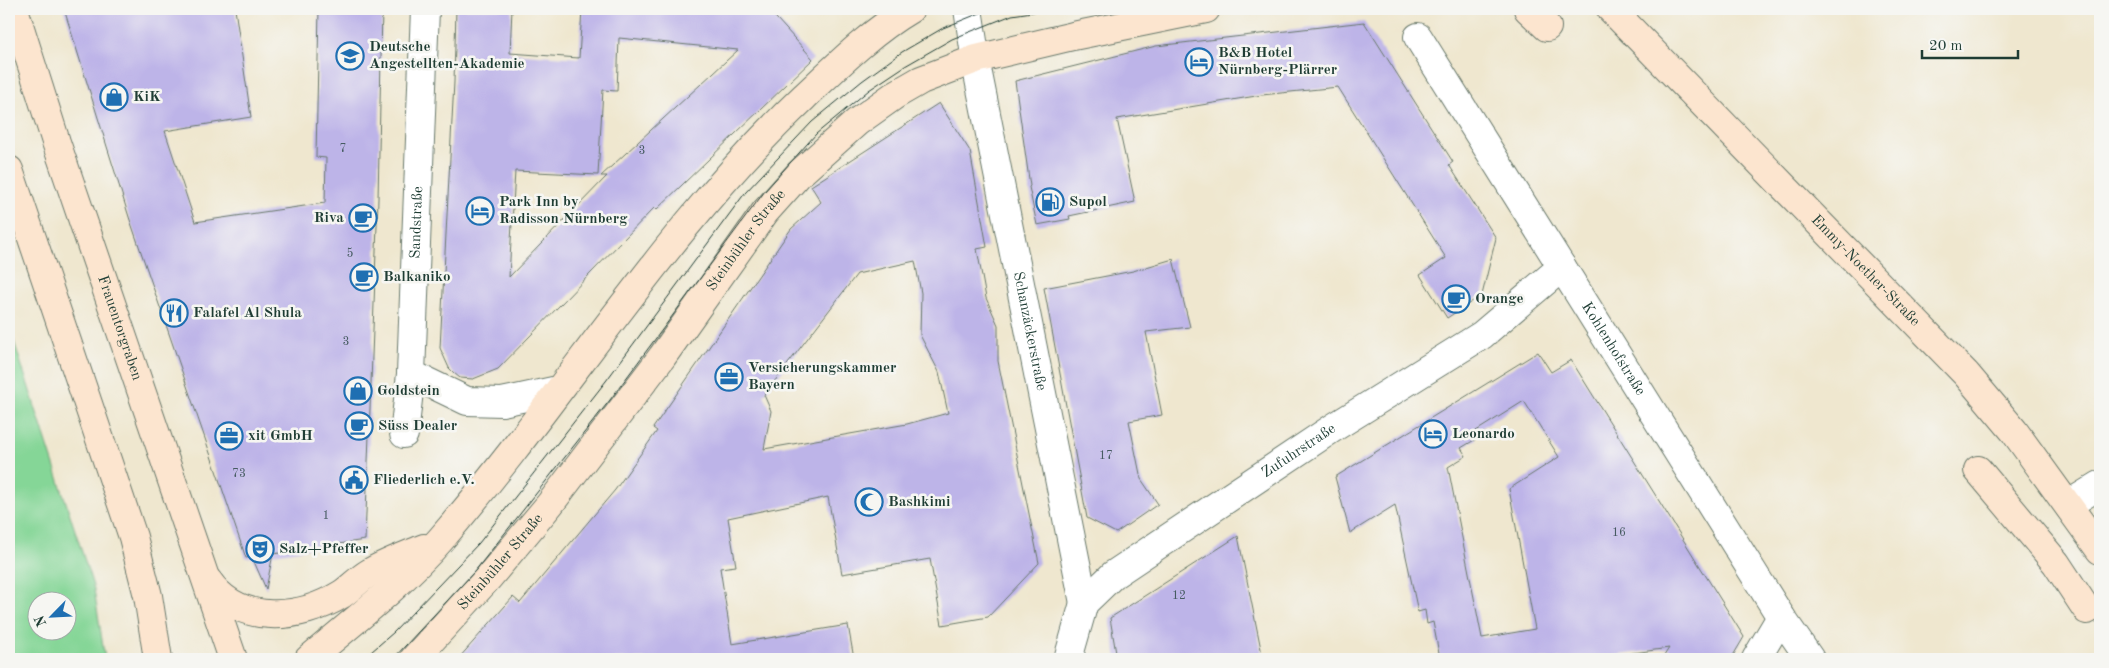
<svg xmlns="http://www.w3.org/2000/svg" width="2109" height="668" viewBox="0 0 2109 668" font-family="'Old Standard TT',serif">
<rect width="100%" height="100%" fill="#f6f6f2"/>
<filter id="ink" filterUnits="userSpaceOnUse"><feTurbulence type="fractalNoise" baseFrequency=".02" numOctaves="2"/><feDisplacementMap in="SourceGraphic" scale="10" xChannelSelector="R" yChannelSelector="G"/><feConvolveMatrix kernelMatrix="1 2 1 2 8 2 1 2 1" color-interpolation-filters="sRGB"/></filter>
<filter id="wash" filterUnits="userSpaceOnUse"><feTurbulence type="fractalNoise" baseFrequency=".0096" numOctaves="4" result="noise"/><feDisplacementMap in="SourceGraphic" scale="20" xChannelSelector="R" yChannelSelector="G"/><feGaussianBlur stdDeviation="1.12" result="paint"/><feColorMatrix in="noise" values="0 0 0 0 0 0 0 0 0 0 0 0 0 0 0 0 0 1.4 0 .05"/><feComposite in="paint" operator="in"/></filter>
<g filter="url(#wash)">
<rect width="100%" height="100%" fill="#efe7cf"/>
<path fill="#85d697" stroke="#528a66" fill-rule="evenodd" d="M9,326L94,589L105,659H9ZM38,600H68V630H38Z"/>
<g id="blocks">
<path fill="#bdb4e8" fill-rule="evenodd" d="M64,9H235L251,117L165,131L195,222L325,203L326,158L316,157L319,9H382L378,199L365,540L273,554L266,589L252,557L246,558L129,217Z
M456,9H512L510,53L579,58L582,9H768L813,59L656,210L654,208L498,369L473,379L460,378L454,373L449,368L440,348L454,82ZM619,38L738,50L601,176H607L509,277L515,171L598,175L603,90L617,91Z
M1364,22L1453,162L1449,165L1496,238L1482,295L1447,318L1420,275L1446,258L1338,87L1262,95L1117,119L1135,202L1069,216L1070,219L1037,225L1029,187L1030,186L1015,81L1156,46Z
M939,103L970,151L987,247L977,249L986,298L998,325V361L1039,563L988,617L942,625L930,559L842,574L828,497L728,518L736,566L720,568L732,644L848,625L854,659H458L513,597L520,603L615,490L657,431L653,428L791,229L821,202L811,186ZM915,261L921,293L920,335L939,372L948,413L907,424L764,449L771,411L764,395L857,274Z
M1173,259L1190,327L1146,332L1162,415L1129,421L1141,479L1158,504L1116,533L1087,518L1044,288L1133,271Z
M1538,352L1551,372L1571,360L1744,637L1731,659H1662L1669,648L1591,659H1440L1433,622L1427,624L1425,610L1418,612L1395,505L1350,533L1335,477ZM1524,401L1559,457L1509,489L1535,629L1482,638L1448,467L1466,456L1461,448L1476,439L1473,433Z
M1238,536L1263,659H1117L1110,618Z"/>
</g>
</g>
<g filter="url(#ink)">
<use href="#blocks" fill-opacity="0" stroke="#68786a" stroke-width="1"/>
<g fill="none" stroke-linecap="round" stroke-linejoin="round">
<g stroke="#68786a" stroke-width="30">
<g id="street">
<path id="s1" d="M968,9L978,74L1084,603"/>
<path id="s2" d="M1418,37L1781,617L1810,659"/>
<path d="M411,374L467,401L502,402L558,390"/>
<path id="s3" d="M404,434L411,374L425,9"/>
<path d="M2069,504L2100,485"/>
<path id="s4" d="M1068,659L1084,603L1113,575L1333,428L1482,335L1562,267"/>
<path d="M1756,659L1781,617"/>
</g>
</g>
<g stroke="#68786a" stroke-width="30">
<g id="secondary">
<path id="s5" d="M14,9L56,142L233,659"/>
<path d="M1528,9L1547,27"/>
<path id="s6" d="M1611,9L1966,374L2014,431L2100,550"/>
<path d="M9,170L133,537L148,596L158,659"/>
<path d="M1978,470L2056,563L2087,610"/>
<path d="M208,581C239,626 300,620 342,594C351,588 359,579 369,573C385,563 406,556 424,548"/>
<path d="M309,659C354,621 402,584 441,539C566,394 665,229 804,97C837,66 871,32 910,9"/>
<path id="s7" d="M414,659L489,577L550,504L662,357L765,212L799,174L857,122L895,95L921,80L976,59L1073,36L1206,9"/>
</g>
</g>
<use href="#street" stroke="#fff" stroke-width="28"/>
<use href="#secondary" stroke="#fce5cf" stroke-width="28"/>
<path stroke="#1f3d34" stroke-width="1" d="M363,659L394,632L479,543L606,381L745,193L812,122L862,81L902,52L943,28L990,9
M393,659L475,571L610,400L765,191L816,134L869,90L905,66L952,39L1012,15L1052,9"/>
</g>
</g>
<defs>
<g id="university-ring" transform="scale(1.4375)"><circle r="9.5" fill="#f6f6f2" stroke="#1f6fb2" stroke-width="1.5"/><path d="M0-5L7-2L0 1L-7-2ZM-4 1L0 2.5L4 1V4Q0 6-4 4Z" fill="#1f6fb2"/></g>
<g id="hotel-ring" transform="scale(1.4375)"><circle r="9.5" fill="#f6f6f2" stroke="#1f6fb2" stroke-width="1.5"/><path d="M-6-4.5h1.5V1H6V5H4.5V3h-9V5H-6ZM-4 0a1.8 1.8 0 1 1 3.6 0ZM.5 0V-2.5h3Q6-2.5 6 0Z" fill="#1f6fb2"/></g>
<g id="shop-ring" transform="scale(1.4375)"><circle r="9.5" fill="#f6f6f2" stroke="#1f6fb2" stroke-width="1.5"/><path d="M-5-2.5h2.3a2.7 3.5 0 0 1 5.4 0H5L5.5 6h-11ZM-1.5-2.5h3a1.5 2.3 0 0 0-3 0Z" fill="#1f6fb2"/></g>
<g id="fuel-ring" transform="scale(1.4375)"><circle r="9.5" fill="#f6f6f2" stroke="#1f6fb2" stroke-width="1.5"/><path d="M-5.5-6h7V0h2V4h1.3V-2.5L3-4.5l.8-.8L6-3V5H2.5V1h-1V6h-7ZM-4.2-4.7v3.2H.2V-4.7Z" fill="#1f6fb2"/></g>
<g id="cafe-ring" transform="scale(1.4375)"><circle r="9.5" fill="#f6f6f2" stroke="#1f6fb2" stroke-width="1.5"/><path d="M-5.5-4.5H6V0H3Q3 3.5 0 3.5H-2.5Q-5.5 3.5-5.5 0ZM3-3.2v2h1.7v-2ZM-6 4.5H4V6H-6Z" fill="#1f6fb2"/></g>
<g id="restaurant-ring" transform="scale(1.4375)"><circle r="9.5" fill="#f6f6f2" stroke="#1f6fb2" stroke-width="1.5"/><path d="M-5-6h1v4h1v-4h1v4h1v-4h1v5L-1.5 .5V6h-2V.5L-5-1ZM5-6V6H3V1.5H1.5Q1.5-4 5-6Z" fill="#1f6fb2"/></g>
<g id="office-ring" transform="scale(1.4375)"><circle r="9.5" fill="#f6f6f2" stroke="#1f6fb2" stroke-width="1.5"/><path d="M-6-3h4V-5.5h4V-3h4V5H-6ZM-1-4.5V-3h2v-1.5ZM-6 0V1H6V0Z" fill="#1f6fb2"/></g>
<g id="civic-ring" transform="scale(1.4375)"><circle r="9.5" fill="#f6f6f2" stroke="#1f6fb2" stroke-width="1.5"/><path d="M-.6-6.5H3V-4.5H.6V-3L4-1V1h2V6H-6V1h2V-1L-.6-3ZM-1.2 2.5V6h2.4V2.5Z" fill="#1f6fb2"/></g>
<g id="mosque-ring" transform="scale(1.4375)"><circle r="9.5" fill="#f6f6f2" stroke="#1f6fb2" stroke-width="1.5"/><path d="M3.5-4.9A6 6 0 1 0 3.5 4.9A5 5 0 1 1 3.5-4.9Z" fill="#1f6fb2"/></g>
<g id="theatre-ring" transform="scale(1.4375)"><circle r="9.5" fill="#f6f6f2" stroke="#1f6fb2" stroke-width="1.5"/><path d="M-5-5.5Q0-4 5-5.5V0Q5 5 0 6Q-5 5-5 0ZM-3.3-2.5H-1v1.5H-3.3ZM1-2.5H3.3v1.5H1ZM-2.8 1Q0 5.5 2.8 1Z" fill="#1f6fb2"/></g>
</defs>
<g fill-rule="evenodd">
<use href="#university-ring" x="350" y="56"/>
<use href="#hotel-ring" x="1199" y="62"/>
<use href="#shop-ring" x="114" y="97"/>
<use href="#fuel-ring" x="1050" y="202"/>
<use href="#hotel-ring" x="480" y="211"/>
<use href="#cafe-ring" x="363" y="218"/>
<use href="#cafe-ring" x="364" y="277"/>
<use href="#cafe-ring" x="1456" y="299"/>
<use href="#restaurant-ring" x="174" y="313"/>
<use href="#office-ring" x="729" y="377"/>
<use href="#shop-ring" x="358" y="391"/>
<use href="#cafe-ring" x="359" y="426"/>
<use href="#hotel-ring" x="1433" y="434"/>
<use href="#office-ring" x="229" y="436"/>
<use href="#civic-ring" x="354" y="480"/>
<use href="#mosque-ring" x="869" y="502"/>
<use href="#theatre-ring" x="260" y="549"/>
</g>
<g text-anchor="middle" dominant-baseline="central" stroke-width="5" stroke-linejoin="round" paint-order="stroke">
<g font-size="12" fill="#465b61">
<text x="343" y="149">7</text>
<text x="642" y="151">3</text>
<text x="350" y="254">5</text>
<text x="346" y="342">3</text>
<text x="1106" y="456">17</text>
<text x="239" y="474">73</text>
<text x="326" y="516">1</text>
<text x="1619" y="533">16</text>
<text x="1179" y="596">12</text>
</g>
<g font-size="15" font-weight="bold" fill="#1f3d34" stroke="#f6f6f2" text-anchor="start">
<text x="369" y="47">Deutsche<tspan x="369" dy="17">Angestellten-Akademie</tspan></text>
<text x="1218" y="53">B&amp;B Hotel<tspan x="1218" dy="17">Nürnberg-Plärrer</tspan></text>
<text x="133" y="97">KiK</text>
<text x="499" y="202">Park Inn by<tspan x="499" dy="17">Radisson Nürnberg</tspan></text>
<text x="1069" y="202">Supol</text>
<text x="344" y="218" text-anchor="end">Riva</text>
<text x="383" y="277">Balkaniko</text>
<text x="1475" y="299">Orange</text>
<text x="193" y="313">Falafel Al Shula</text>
<text x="748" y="368">Versicherungskammer<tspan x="748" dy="17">Bayern</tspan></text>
<text x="377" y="391">Goldstein</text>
<text x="378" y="426">Süss Dealer</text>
<text x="1452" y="434">Leonardo</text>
<text x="248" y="436">xit GmbH</text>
<text x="373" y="480">Fliederlich e.V.</text>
<text x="888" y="502">Bashkimi</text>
<text x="279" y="549">Salz+Pfeffer</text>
</g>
<g font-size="15" fill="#1f3d34" stroke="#f6f6f2">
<text stroke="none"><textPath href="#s3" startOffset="212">Sandstraße</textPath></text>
<text stroke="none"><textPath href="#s7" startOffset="535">Steinbühler Straße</textPath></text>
<text stroke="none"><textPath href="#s6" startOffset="365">Emmy-Noether-Straße</textPath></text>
<text stroke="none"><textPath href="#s5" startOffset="336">Frauentorgraben</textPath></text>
<text stroke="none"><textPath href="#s1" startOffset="328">Schanzäckerstraße</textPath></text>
<text stroke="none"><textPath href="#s2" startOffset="368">Kohlenhofstraße</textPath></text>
<text stroke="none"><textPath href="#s4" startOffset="322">Zufuhrstraße</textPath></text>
<text stroke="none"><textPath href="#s7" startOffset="130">Steinbühler Straße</textPath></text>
</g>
</g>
<rect width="2109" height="668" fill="none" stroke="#f6f6f2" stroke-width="30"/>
<g transform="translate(52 616) rotate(246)"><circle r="24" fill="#f6f6f2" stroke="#a0aca6"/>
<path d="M0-4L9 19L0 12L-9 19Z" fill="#1f6fb2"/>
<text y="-8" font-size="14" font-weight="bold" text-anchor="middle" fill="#1f3d34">N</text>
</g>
<path d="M1922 50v8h96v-8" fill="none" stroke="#1f3d34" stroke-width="2.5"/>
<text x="1929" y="50" font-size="15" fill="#1f3d34" stroke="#f6f6f2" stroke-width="4" paint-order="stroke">20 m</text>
</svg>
